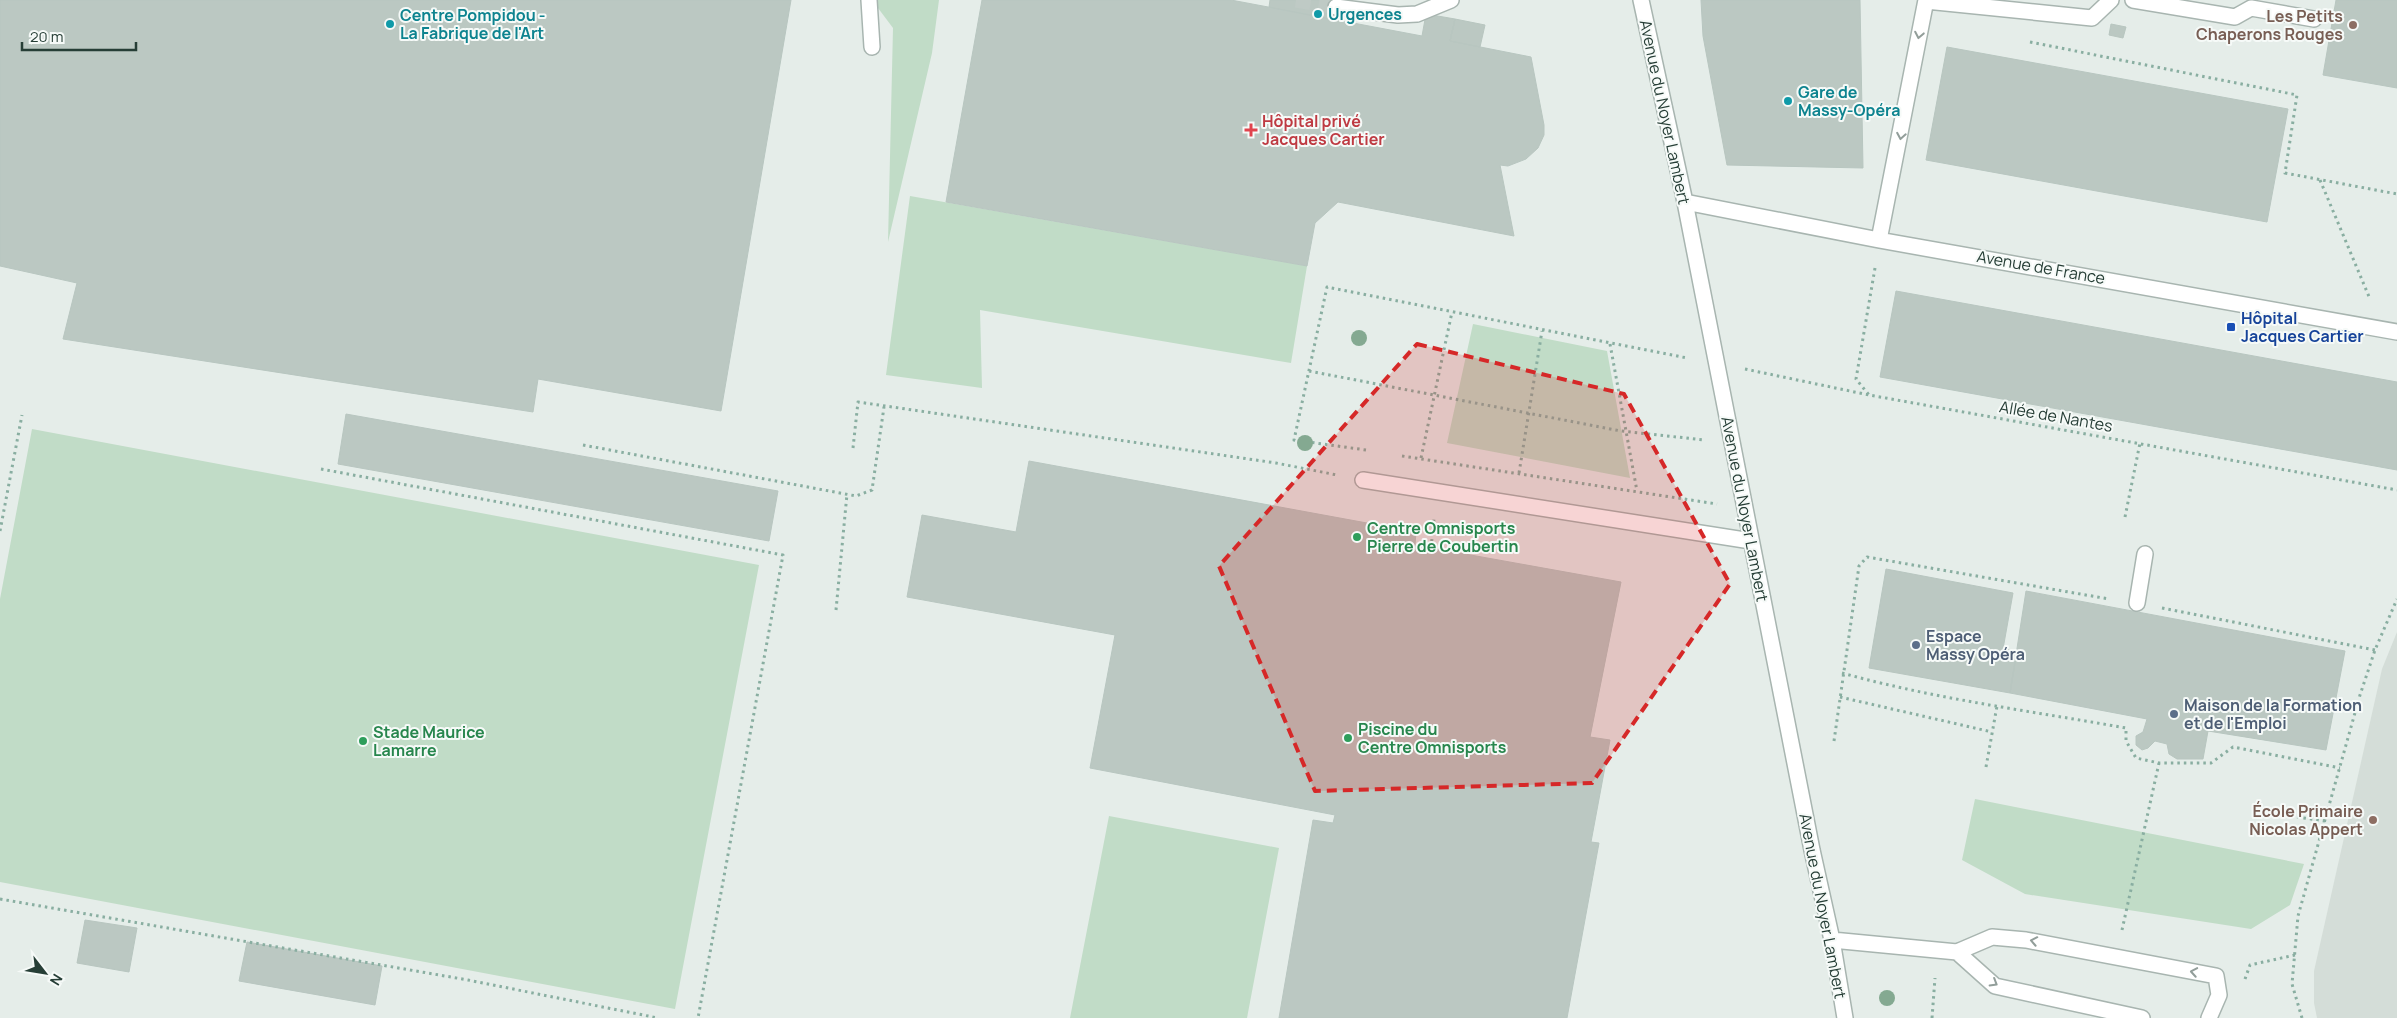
<svg xmlns="http://www.w3.org/2000/svg" width="2397" height="1018" viewBox="0 0 2397 1018" font-family="Manrope,sans-serif">
<rect width="100%" height="100%" fill="#e5ede9"/>
<path fill="#d4ddd8" d="M2397,632V1018H2317L2314,1003V971L2382,669Z"/>
<path fill="#c1dcc7" d="M872,0H939L932,53L888,242L893,28Z
M910,196L1307,266L1291,363L980,310L982,388L886,375Z
M1473,324L1607,351L1630,478L1447,443Z
M32,429L759,565L675,1009L0,882V599Z
M1975,799L2304,864L2290,905L2251,929L2025,894L1962,860Z
M1109,816L1279,848L1247,1018H1070Z"/>
<path fill="#bbc8c2" stroke="#b8c6c0" d="M0,0H791L721,411L538,379L533,412L63,339L77,283L0,266Z
M982,0H1231L1422,36L1426,14L1455,19L1450,41L1531,57L1544,125V135L1538,148L1526,159L1508,166L1500,165L1514,236L1338,202L1315,223L1307,266L946,202Z
M1270,0H1338L1333,20L1269,7Z
M1701,0H1860L1863,168L1727,165L1703,36Z
M2336,0H2397V88L2323,75Z
M1455,19L1485,25L1480,47L1450,41Z
M2111,24L2126,27L2123,38L2109,35Z
M1947,47L2288,109L2267,222L1926,160Z
M1896,291L2397,382V470L1880,377Z
M346,414L778,491L769,541L338,464Z
M1029,461L1416,532L1415,545L1621,582L1590,737L1610,740L1591,842L1599,843L1567,1018H1279L1313,820L1333,823L1335,815L1090,768L1115,635L907,597L922,515L1016,532Z
M1886,569L2013,593L2003,649L2017,651L2010,693L1869,668Z
M2026,591L2345,651L2326,750L2208,731L2203,759H2177L2169,754L2167,744L2155,741L2148,748L2142,750L2136,745V736L2143,732L2147,719L2010,693Z
M85,920L137,928L129,972L77,963Z
M247,942L382,966L375,1005L239,981Z"/>
<g fill="none" stroke-linecap="round" stroke-linejoin="round">
<path stroke="#bfcac5" stroke-width="15" stroke-dasharray="15 8" stroke-linecap="butt" d="M1296,0L1336,7"/>
<g stroke="#a8b5b0" stroke-width="18">
<path id="minor" d="M869,0L872,47
M1641,0L1685,202L1812,850L1832,940L1845,1018
M2133,0L2235,17L2251,8L2314,19
M1926,1L2092,18L2111,0
M1336,7L1398,15L1417,14L1451,0
M1685,202L1879,240L2397,332
M1879,240L1926,0
M1363,480L1751,541
M2137,603L2145,554
M1832,940L1957,952L1992,937L2026,940L2216,976L2219,995L2209,1018
M1957,952L1995,986L2142,1018"/>
</g>
<path stroke="#89aea1" stroke-width="3" stroke-dasharray="2.5 4" stroke-linecap="butt" d="M2030,42L2297,95L2285,173L2397,194
M2320,180L2370,299
M1875,268L1856,379L1869,395L2397,490
M1610,344L1637,491
M1745,369L1869,395
M1309,371L1621,431L1705,440
M583,445L856,496L872,490L884,407
M853,448L858,402L1276,463L1337,475
M1366,450L1294,440L1327,287L1687,358
M1402,456L1717,504
M1421,458L1452,312
M321,469L783,555L698,1018
M1519,473L1542,331
M2125,517L2140,443
M0,531L22,415
M1431,548L1434,519
M2162,608L2375,650
M836,610L847,494
M1842,673C1935,699 2031,711 2126,728V741L2136,758L2159,763H2211L2233,747L2340,768
M1840,697L1992,732
M1834,741L1859,566L1867,557L2109,599
M1986,767L1997,706
M2297,817L2325,821
M0,899L468,980L658,1018
M2122,930L2159,763
M2245,979L2250,965L2295,955
M1932,1018L1935,978
M2302,1018L2292,984L2298,916L2360,695L2375,650L2397,599"/>
<use href="#minor" stroke="#fff" stroke-width="15"/>
</g>
<g fill="#84a991">
<circle cx="1359" cy="338" r="8"/>
<circle cx="1305" cy="443" r="8"/>
<circle cx="1887" cy="998" r="8"/>
</g>
<defs><path id="oneway-chevron" d="M-2-3.5L2.5 0L-2 3.5" fill="none" stroke-width="1.6" stroke-linecap="round" stroke-linejoin="round" transform="scale(1.25)"/></defs>
<g stroke="#929e9a">
<use href="#oneway-chevron" transform="translate(1919 35) rotate(101)"/>
<use href="#oneway-chevron" transform="translate(1901 136) rotate(100)"/>
<use href="#oneway-chevron" transform="translate(2034 941) rotate(-169)"/>
<use href="#oneway-chevron" transform="translate(2194 972) rotate(-170)"/>
<use href="#oneway-chevron" transform="translate(1994 983) rotate(31)"/>
</g>
<path fill="#d62828" fill-opacity="0.2" stroke="#d62828" stroke-width="4" stroke-dasharray="10 6" stroke-linejoin="round" d="M1417,344L1624,394L1730,584L1592,783L1315,791L1219,566Z"/>
<g fill="#0f9aa8" stroke="#f6faf8" stroke-width="2">
<circle cx="1318" cy="14" r="5"/>
<circle cx="390" cy="24" r="5"/>
<circle cx="1788" cy="101" r="5"/>
</g>
<g fill="#8d6e63" stroke="#f6faf8" stroke-width="2">
<circle cx="2353" cy="25" r="5"/>
<circle cx="2373" cy="820" r="5"/>
</g>
<path fill="#e0444e" stroke="#f6faf8" stroke-width="2" d="M1248.5 122.5h5v5h5v5h-5v5h-5v-5h-5v-5h5z"/>
<rect fill="#1a4fb4" stroke="#f6faf8" stroke-width="2" x="2226" y="322" width="10" height="10" rx="2.5"/>
<g fill="#2e9e5b" stroke="#f6faf8" stroke-width="2">
<circle cx="1357" cy="537" r="5"/>
<circle cx="1348" cy="738" r="5"/>
<circle cx="363" cy="741" r="5"/>
</g>
<g fill="#5c6f8a" stroke="#f6faf8" stroke-width="2">
<circle cx="1916" cy="645" r="5"/>
<circle cx="2174" cy="714" r="5"/>
</g>
<g text-anchor="middle" dominant-baseline="central" stroke-width="4" stroke-linejoin="round" paint-order="stroke">
<g font-size="16" font-weight="bold" fill="#0d838f" stroke="#f6faf8" text-anchor="start">
<text x="1328" y="14">Urgences</text>
<text x="400" y="15">Centre Pompidou -<tspan x="400" dy="18">La Fabrique de l'Art</tspan></text>
<text x="1798" y="92">Gare de<tspan x="1798" dy="18">Massy-Opéra</tspan></text>
</g>
<g font-size="16" font-weight="bold" fill="#785e54" stroke="#f6faf8" text-anchor="end">
<text x="2343" y="16">Les Petits<tspan x="2343" dy="18">Chaperons Rouges</tspan></text>
<text x="2363" y="811">École Primaire<tspan x="2363" dy="18">Nicolas Appert</tspan></text>
</g>
<g font-size="16" fill="#263e36" stroke="#f6faf8">
<text transform="translate(1665 112) rotate(78)">Avenue du Noyer Lambert</text>
<text transform="translate(2041 267) rotate(10)">Avenue de France</text>
<text transform="translate(2056 416) rotate(10)">Allée de Nantes</text>
<text transform="translate(1745 509) rotate(79)">Avenue du Noyer Lambert</text>
<text transform="translate(1823 906) rotate(79)">Avenue du Noyer Lambert</text>
</g>
<g font-size="16" font-weight="bold" fill="#be3a42" stroke="#f6faf8" text-anchor="start">
<text x="1262" y="121">Hôpital privé<tspan x="1262" dy="18">Jacques Cartier</tspan></text>
</g>
<g font-size="16" font-weight="bold" fill="#164399" stroke="#f6faf8" text-anchor="start">
<text x="2241" y="318">Hôpital<tspan x="2241" dy="18">Jacques Cartier</tspan></text>
</g>
<g font-size="16" font-weight="bold" fill="#27864d" stroke="#f6faf8" text-anchor="start">
<text x="1367" y="528">Centre Omnisports<tspan x="1367" dy="18">Pierre de Coubertin</tspan></text>
<text x="1358" y="729">Piscine du<tspan x="1358" dy="18">Centre Omnisports</tspan></text>
<text x="373" y="732">Stade Maurice<tspan x="373" dy="18">Lamarre</tspan></text>
</g>
<g font-size="16" font-weight="bold" fill="#4e5e75" stroke="#f6faf8" text-anchor="start">
<text x="1926" y="636">Espace<tspan x="1926" dy="18">Massy Opéra</tspan></text>
<text x="2184" y="705">Maison de la Formation<tspan x="2184" dy="18">et de l'Emploi</tspan></text>
</g>
</g>
<g transform="translate(45 973) rotate(121)" stroke="#f6faf8" stroke-width="4" paint-order="stroke">
<path d="M0-4L9 19L0 12L-9 19Z" fill="#263e36"/>
<text y="-8" font-size="14" font-weight="bold" text-anchor="middle" fill="#263e36">N</text>
</g>
<path d="M22 42v8h114v-8" fill="none" stroke="#263e36" stroke-width="2.5"/>
<text x="30" y="42" font-size="15" fill="#263e36" stroke="#f6faf8" stroke-width="4" paint-order="stroke">20 m</text>
</svg>
